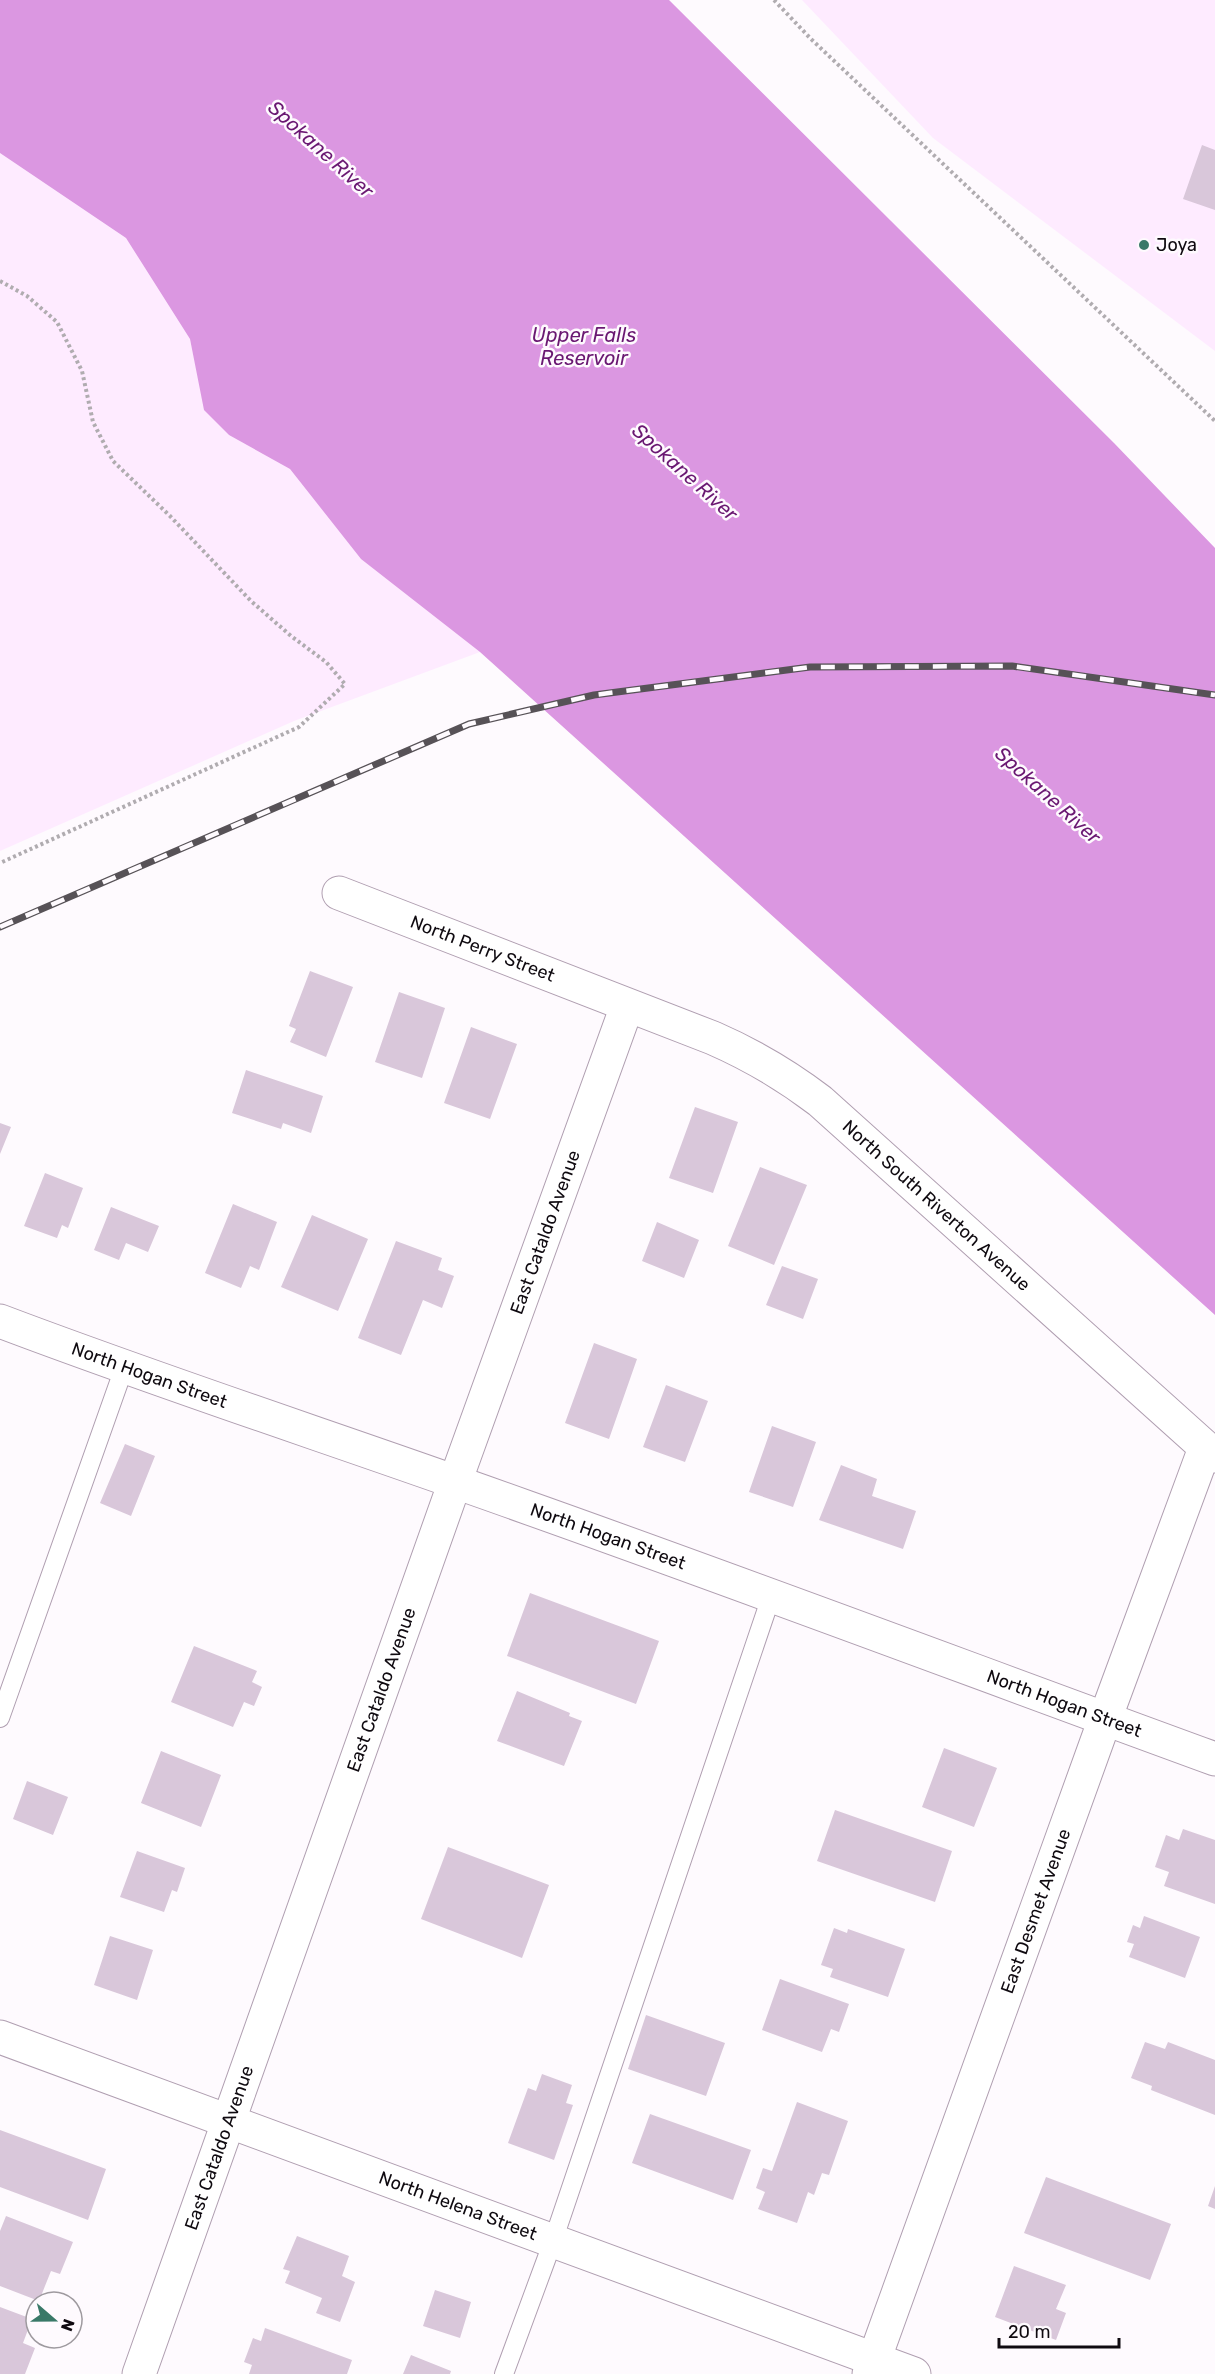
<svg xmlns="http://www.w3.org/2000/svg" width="1215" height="2374" viewBox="0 0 1215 2374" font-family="Rubik,sans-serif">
<rect width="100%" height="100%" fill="#fefafe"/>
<path fill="#feebff" d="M802,0H1215V351L933,138Z
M0,153L126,238L190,339L205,410L229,435L290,469L361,559L480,652L294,721L0,851Z"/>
<path fill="#db97e1" d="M0,0H669L1114,443L1215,548V1315L480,652L361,559L290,469L229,435L204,410L190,339L126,238L0,153Z"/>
<path fill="#d9c7da" d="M1202,145L1215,150V210L1183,199Z
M310,971L353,987L326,1057L290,1042L296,1029L289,1026Z
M399,992L445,1008L422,1078L375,1062Z
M471,1027L517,1044L490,1119L444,1103Z
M246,1070L323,1096L311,1133L283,1123L281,1129L232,1113Z
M695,1107L738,1122L713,1193L669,1178Z
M0,1123L11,1127L0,1154Z
M760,1167L807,1185L774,1265L728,1246Z
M45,1173L83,1188L68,1228L62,1225L57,1238L24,1226Z
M233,1204L277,1222L259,1270L250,1266L241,1288L205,1273Z
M111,1207L159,1226L148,1252L126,1243L119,1260L94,1250Z
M312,1215L368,1239L338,1311L281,1287Z
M657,1222L699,1240L684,1278L642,1261Z
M396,1241L442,1258L438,1270L454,1276L442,1308L423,1300L401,1355L358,1338Z
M782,1266L818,1279L803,1319L766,1305Z
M594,1343L637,1359L609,1439L565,1423Z
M666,1385L708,1401L685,1462L643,1447Z
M772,1426L816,1442L793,1507L749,1492Z
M125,1444L155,1456L131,1516L100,1503Z
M841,1465L877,1479L872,1496L916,1511L903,1549L819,1520Z
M530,1593L659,1641L636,1704L507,1656Z
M194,1646L257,1671L252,1682L262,1687L254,1706L244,1702L233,1727L171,1702Z
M517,1691L570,1713L569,1716L582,1721L564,1766L497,1741Z
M944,1748L997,1768L974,1827L922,1807Z
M161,1751L221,1775L201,1827L141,1803Z
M27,1781L68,1797L53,1835L13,1819Z
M835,1810L952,1851L935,1902L817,1861Z
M1183,1829L1215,1840V1904L1164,1886L1169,1872L1155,1867L1166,1835L1179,1840Z
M448,1847L549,1885L522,1958L421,1919Z
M137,1851L185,1868L177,1892L172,1890L164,1912L120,1897Z
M1144,1916L1200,1937L1185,1978L1129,1957L1134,1944L1127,1942L1133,1925L1140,1928Z
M834,1928L847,1933L848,1929L905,1949L888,1997L830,1977L833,1969L821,1965Z
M110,1936L153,1950L137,2000L94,1985Z
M780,1979L849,2004L839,2032L831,2029L822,2052L762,2030Z
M646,2015L725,2043L706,2096L628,2069Z
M1145,2042L1165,2049L1168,2042L1215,2060V2115L1151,2090L1152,2086L1131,2078Z
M542,2074L572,2085L566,2103L573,2105L554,2160L508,2143L528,2088L536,2091Z
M797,2102L848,2121L829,2175L822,2173L814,2195L808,2192L797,2223L758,2209L765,2192L756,2188L763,2168L772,2171Z
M650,2114L751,2150L733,2200L632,2163Z
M0,2130L106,2169L88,2220L0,2187Z
M1046,2177L1171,2224L1150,2280L1024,2233Z
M1215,2186V2209L1208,2206Z
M6,2216L73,2242L60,2274L51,2271L39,2301L0,2286V2231Z
M297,2236L349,2256L342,2276L355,2282L340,2322L316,2313L322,2298L285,2283L290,2271L283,2269Z
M1014,2266L1066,2285L1056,2309L1066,2313L1056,2340L995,2317Z
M435,2290L471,2302L460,2338L423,2326Z
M0,2307L32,2319L23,2343L35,2348L25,2374H0Z
M265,2328L352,2360L347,2374H249L252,2365L244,2362L253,2338L261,2341Z
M411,2355L451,2371L450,2374H403Z"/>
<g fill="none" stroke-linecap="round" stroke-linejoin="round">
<g stroke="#b09fb1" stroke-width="20">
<path id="service" d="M0,1718L124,1368
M504,2374L553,2241L772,1594"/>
</g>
<g stroke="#b09fb1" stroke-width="35">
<g id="minor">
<path id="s1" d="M339,893L713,1038C752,1055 786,1075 820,1101L1215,1456"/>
<path id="s2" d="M0,1321C174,1387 351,1444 526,1507C757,1589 985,1675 1215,1759"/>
<path id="s3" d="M0,2037L914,2374"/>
<path id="s4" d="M139,2374L455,1482L627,1006"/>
<path id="s5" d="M869,2374L1105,1719L1205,1448"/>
</g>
</g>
<path stroke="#b0acb0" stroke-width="4" stroke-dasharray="3 3" stroke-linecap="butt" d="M774,0L811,39L1215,421
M0,281L27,296L57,322L82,371L93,422L113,461L170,516L251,601L291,636L326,662L345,684L299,727L0,863"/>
<use href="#service" stroke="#fff" stroke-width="18"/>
<use href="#minor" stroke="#fff" stroke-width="33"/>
<g stroke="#575257" stroke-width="7">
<path id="rail" d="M0,927L469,724L594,695L810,667L1012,666L1215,695"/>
</g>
<use href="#rail" stroke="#fefafe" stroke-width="4.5" stroke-dasharray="14" stroke-linecap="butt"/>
</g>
<circle fill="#397968" stroke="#fefafe" stroke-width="2" cx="1144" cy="245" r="6"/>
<g text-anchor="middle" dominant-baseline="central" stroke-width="5" stroke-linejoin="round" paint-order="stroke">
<g font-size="18" fill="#0f0a10" stroke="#fefafe" text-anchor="start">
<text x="1156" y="245">Joya</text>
</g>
<g font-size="18" fill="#0f0a10" stroke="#fefafe">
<text stroke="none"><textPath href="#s1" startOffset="154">North Perry Street</textPath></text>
<text stroke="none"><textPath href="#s1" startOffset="682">North South Riverton Avenue</textPath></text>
<text stroke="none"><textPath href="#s4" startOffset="1212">East Cataldo Avenue</textPath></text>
<text stroke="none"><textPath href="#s2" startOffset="159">North Hogan Street</textPath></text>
<text stroke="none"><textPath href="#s2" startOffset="645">North Hogan Street</textPath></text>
<text stroke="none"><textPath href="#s4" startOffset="726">East Cataldo Avenue</textPath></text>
<text stroke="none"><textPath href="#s2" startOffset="1131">North Hogan Street</textPath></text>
<text stroke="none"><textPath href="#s5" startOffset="492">East Desmet Avenue</textPath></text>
<text stroke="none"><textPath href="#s4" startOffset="240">East Cataldo Avenue</textPath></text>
<text stroke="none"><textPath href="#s3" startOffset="488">North Helena Street</textPath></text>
</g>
<g font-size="20" font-style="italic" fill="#6a1872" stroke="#fefafe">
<text transform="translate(321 149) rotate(42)">Spokane River</text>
<text x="584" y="335">Upper Falls<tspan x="584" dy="23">Reservoir</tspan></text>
<text transform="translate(685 472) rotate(42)">Spokane River</text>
<text transform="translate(1048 795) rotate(42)">Spokane River</text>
</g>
</g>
<g transform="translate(54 2320) rotate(110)"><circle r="28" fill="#fefafe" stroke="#9e9a9f" stroke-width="1.5"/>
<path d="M0-4.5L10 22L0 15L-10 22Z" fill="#397968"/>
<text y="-9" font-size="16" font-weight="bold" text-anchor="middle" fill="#0f0a10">N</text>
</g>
<path d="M999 2338v9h120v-9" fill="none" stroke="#0f0a10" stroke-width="3"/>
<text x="1008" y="2338" font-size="18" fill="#0f0a10" stroke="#fefafe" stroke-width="4.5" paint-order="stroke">20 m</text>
</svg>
